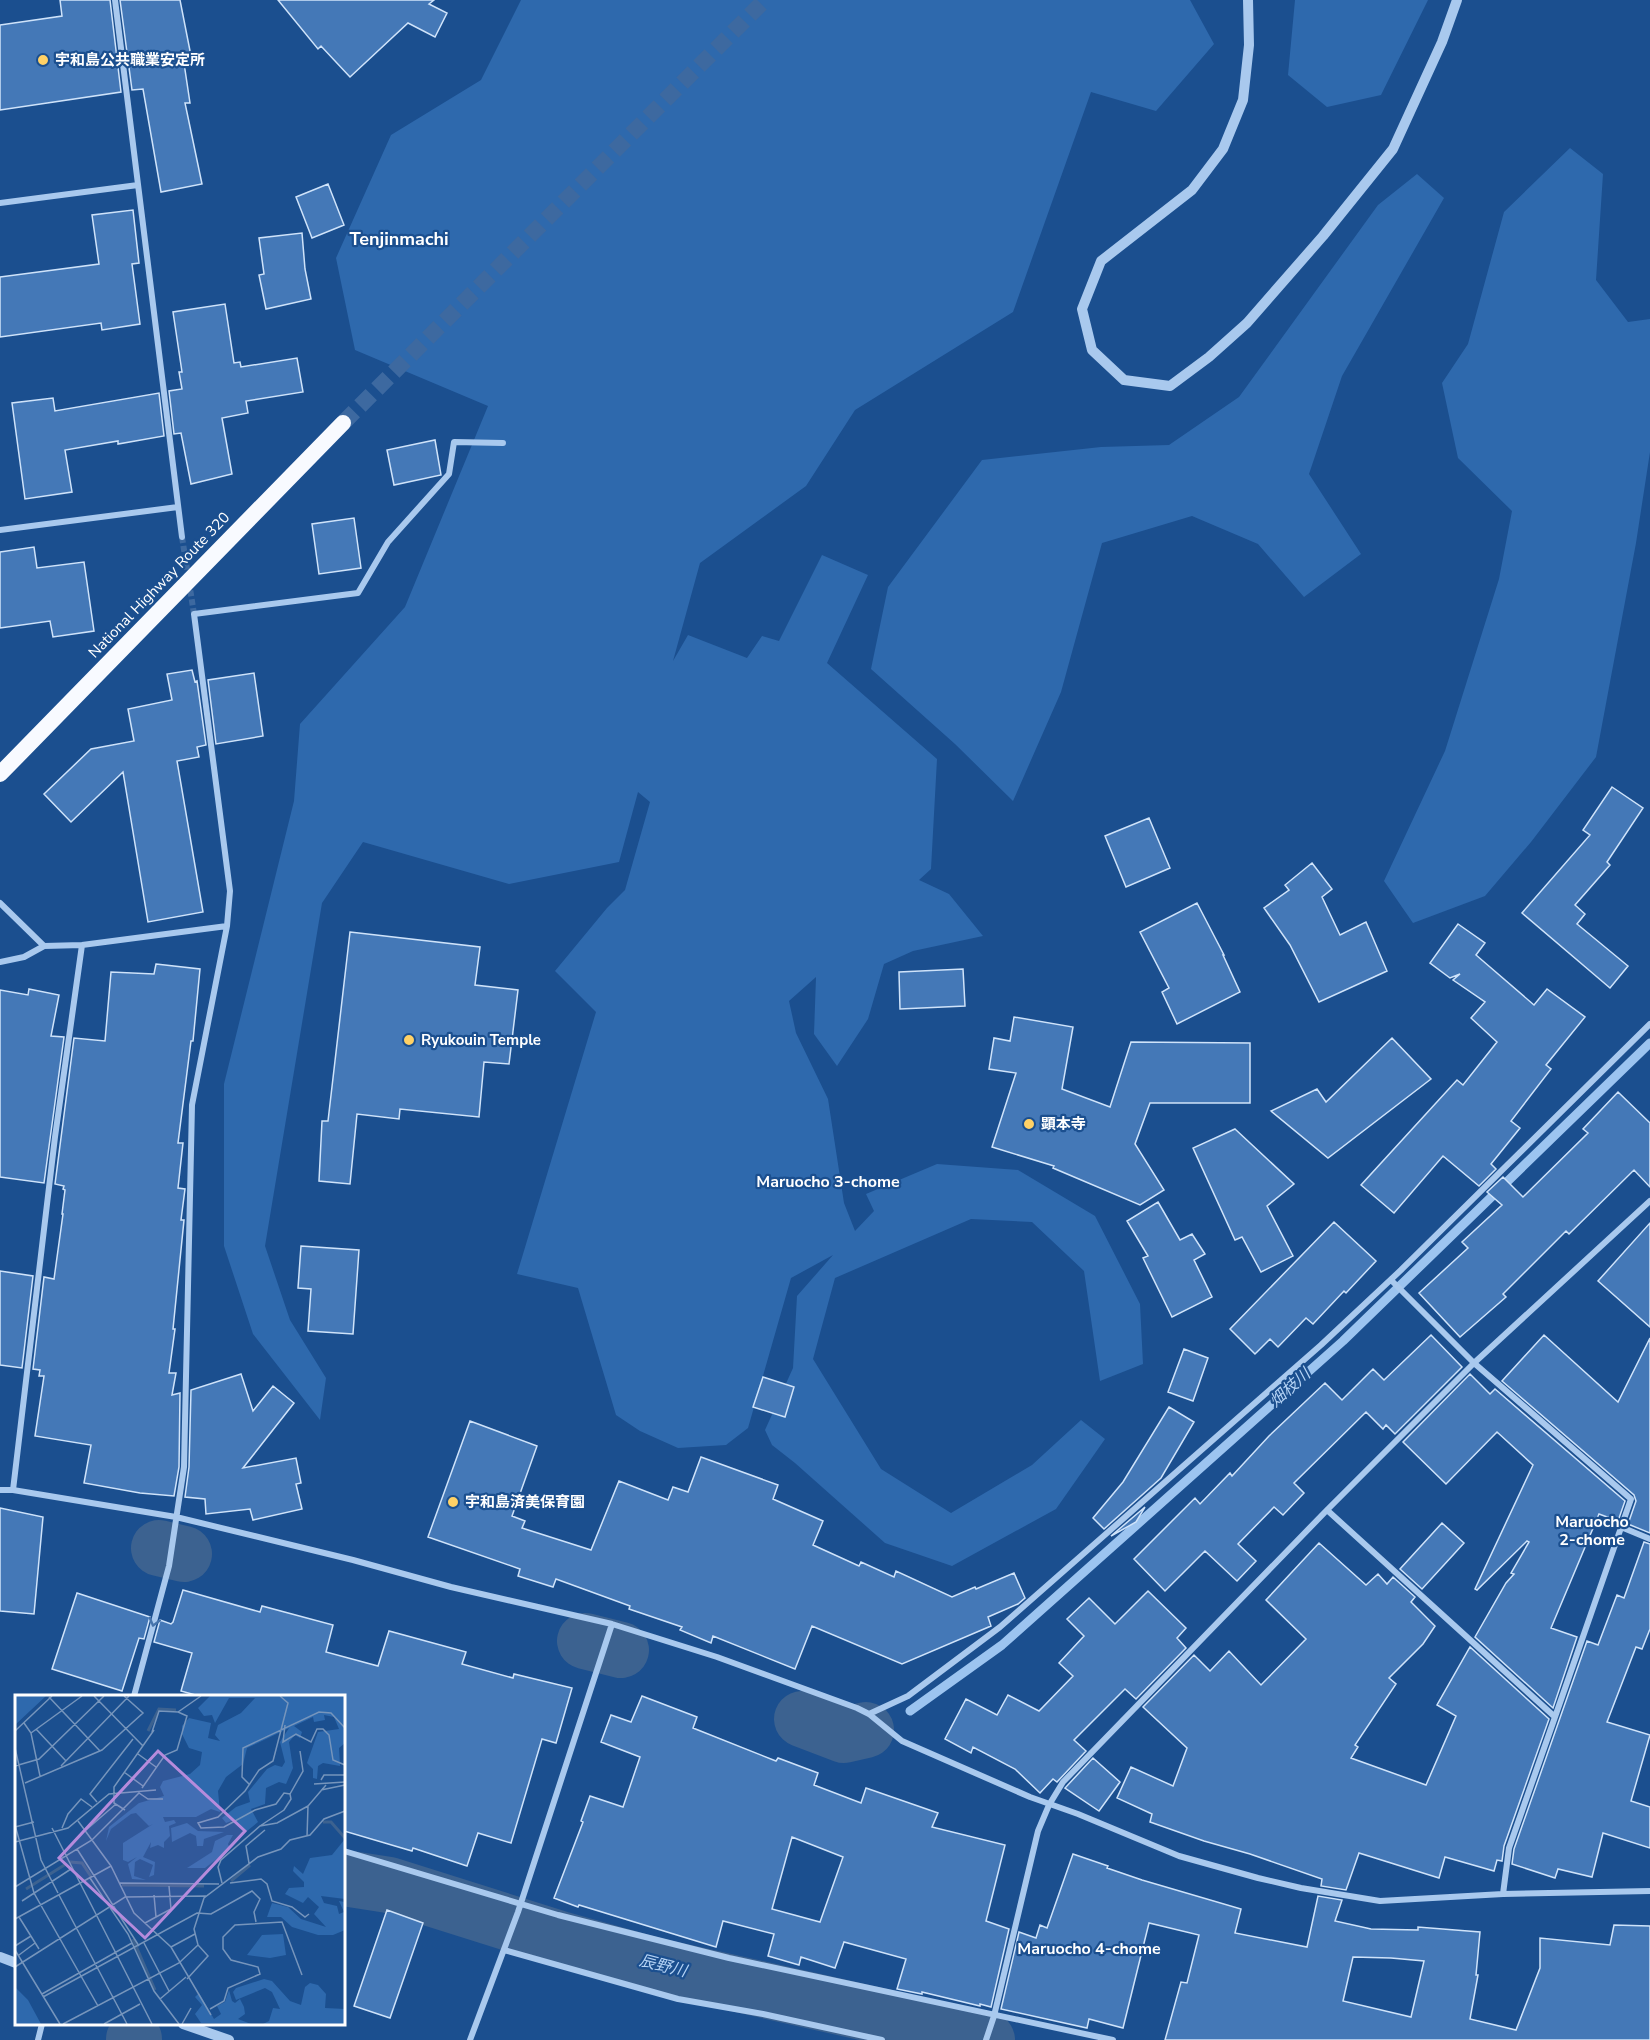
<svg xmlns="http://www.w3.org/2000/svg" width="1650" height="2040" viewBox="0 0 1650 2040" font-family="'Nunito Sans','Noto Sans JP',sans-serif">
<rect width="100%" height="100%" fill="#1b4f8f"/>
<path fill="#2e69ad" d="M521,0H1190L1214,44L1156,111L1091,92L1013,312L855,410L806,486L700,563L673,661L688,635L747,658L762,636L779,641L822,555L868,575L827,663L937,759L931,869L919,880L949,894L983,936L913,951L884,964L868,1019L837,1066L814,1034L816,977L789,1001L796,1033L828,1099L844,1203L855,1231L874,1211L866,1194L937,1164L1018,1170L1095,1216L1140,1304L1143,1364L1100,1381L1084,1271L1032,1222L971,1219L835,1278L813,1359L881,1469L951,1513L1032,1465L1081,1420L1105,1439L1056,1509L952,1566L885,1543L795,1463L772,1445L765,1430L793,1368L797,1296L833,1255L791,1278L748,1428L726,1445L678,1448L640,1431L616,1415L578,1288L517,1274L596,1012L555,971L607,908L625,890L650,802L638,792L619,862L509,884L363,842L322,903L265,1246L290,1320L326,1378L320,1420L253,1334L224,1246V1084L294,801L300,724L405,607L488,406L355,350L336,258L391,135L481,80Z
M1295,0H1428L1381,95L1327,107L1288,75Z
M1570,148L1603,174L1596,280L1628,322L1650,319V452L1636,543L1596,757L1531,842L1485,896L1413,923L1384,881L1445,751L1499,579L1512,511L1458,458L1442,383L1468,344L1504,212Z
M1417,174L1444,198L1342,376L1309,474L1361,554L1304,597L1258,544L1192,516L1102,543L1061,692L1013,801L955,744L871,669L888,587L982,460L1101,447L1169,445L1239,397L1378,205Z"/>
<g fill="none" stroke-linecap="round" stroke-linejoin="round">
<path stroke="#9cc4f0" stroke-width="9" d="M910,1711L1002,1645L1343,1341L1650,1043"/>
<path stroke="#3c6290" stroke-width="56" d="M159,1548L184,1554
M585,1641L621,1650
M802,1719L844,1735L866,1730
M344,1878L389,1885L560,1939L653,1965L987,2040
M134,2040V2039"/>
</g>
<path fill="#4478b7" stroke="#cfe3fa" stroke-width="1.5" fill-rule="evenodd" d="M60,0H110L121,92L0,110V25L62,16Z
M120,0H180L192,61L184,63L190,103H185L202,184L161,192L143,89L132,90Z
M278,0H434L429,4L447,13L435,37L408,23L350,77L321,46L318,49Z
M328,184L344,225L312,238L296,197Z
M133,210L139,263L132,264L140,324L102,330L101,323L0,337V277L99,264L92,215Z
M302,233L305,269L311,299L266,309L259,275L264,274L259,238Z
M225,304L234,363L240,362L241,367L297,358L303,392L246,401L248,413L222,418L232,474L191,484L181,433L174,434L169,391L182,389L179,372H182L173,312Z
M159,393L164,436L118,444V441L65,450L72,492L25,499L12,403L53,398L55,411Z
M435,440L441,475L394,485L387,450Z
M354,518L361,568L319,574L312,524Z
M34,547L37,568L84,562L94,631L53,637L50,621L0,628V552Z
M192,670L195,682L197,681L206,745L197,747L199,757L177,761L203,912L148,922L123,772L71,822L44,794L91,749L134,741L128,709L172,700L167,674Z
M254,673L263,736L216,744L208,680Z
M1612,787L1643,808L1607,862L1610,865L1575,905L1585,914L1577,924L1628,966L1610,988L1522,913L1590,835L1583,830Z
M1149,818L1170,868L1126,887L1105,836Z
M1312,863L1332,889L1322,897L1340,935L1366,922L1387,971L1319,1002L1290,945L1264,908L1289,890L1285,885Z
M1197,903L1224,955H1223L1240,992L1177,1024L1162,992L1169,988L1140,932Z
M1458,924L1485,943L1476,955L1534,1005L1547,989L1585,1017L1546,1065L1551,1069L1511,1121L1520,1128L1491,1164L1496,1169L1479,1186L1443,1156L1394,1213L1361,1185L1457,1080L1463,1085L1497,1042L1471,1018L1485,1002L1453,980L1460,974L1450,978L1430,963Z
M350,932L480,947L475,985L518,990L509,1064L484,1062L479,1117L400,1109L399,1119L357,1114L350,1184L319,1181L322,1121H328Z
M156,964L200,969L193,1041H191L178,1143H183L178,1188L185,1189L181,1220H184L173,1329H175L169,1373H176L172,1395L180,1393L179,1467L174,1496L140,1493L84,1483L91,1445L35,1436L44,1376H39L40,1370L33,1369L44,1277L54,1279L63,1214H62L65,1190L63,1189L64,1186L55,1184L74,1038L105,1041L111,972L154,974Z
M963,969L965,1006L900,1009L899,972Z
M29,989L59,995L51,1036L64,1037L44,1183L0,1177V990L28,995Z
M1014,1017L1073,1027L1062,1089L1110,1107L1131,1042L1250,1043V1103H1150L1135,1144L1164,1190L1140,1205L1053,1168L1054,1166L992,1147L1016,1073L989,1069L994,1038L1010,1041Z
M1392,1038L1431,1079L1328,1158L1271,1111L1317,1089L1326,1102Z
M1618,1092L1650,1123V1187L1634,1170L1569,1234L1566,1231L1503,1294L1506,1297L1460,1337L1419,1293L1468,1248L1462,1242L1502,1205L1487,1192L1503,1177L1523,1197L1588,1133L1583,1129Z
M1235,1129L1294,1184L1267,1206L1293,1256L1261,1272L1242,1237L1235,1240L1193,1148Z
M1158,1202L1180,1240L1192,1234L1205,1254L1194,1260L1212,1297L1172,1317L1143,1258L1148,1256L1127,1221Z
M1334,1222L1376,1261L1346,1293L1344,1291L1313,1324L1306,1318L1278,1347L1270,1339L1255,1354L1230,1329Z
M1650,1223V1327L1598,1281Z
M301,1246L359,1250L353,1334L308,1331L311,1289L298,1288Z
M0,1271L33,1276L22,1368L0,1365Z
M1431,1335L1462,1367L1395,1434L1386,1425L1383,1429L1366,1412L1294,1483L1304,1493L1283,1515L1274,1507L1238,1544L1256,1561L1237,1581L1205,1551L1165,1591L1134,1559L1195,1498L1200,1504L1230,1473L1232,1476L1269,1436L1325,1383L1342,1400L1373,1369L1384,1380Z
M1544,1335L1618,1402L1650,1338V1533L1628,1524L1636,1501L1634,1495L1502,1381Z
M1184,1349L1208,1358L1193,1401L1168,1392Z
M241,1374L253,1411L273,1386L294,1403L243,1468L296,1458L301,1483L296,1484L302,1509L253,1520L250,1509L206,1514L205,1499L185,1497L189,1467L191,1390Z
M1470,1374L1490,1394L1495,1389L1625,1501L1618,1521L1599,1514L1551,1628L1577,1637L1553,1708L1475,1637L1506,1583L1514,1574L1511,1573L1529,1542L1527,1541L1477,1590L1475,1589L1533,1465L1497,1432L1446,1484L1403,1442Z
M763,1377L794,1387L785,1417L753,1407Z
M1169,1407L1194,1422L1161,1478L1104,1529L1093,1518L1123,1482Z
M470,1421L537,1446L512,1516L525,1521L522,1528L591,1550L619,1481L668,1500L673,1487L688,1492L701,1457L778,1485L773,1499L823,1521L813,1545L859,1566L861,1562L894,1577L896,1571L952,1597L975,1587L976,1589L1014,1573L1025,1598L1018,1604L988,1617L991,1626L902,1664L812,1626L795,1669L713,1636L711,1643L680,1630L682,1627L629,1609L630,1606L556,1579L553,1587L518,1576L520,1569L428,1537Z
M1145,1507L1136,1522L1111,1536Z
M0,1508L43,1517L34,1614L0,1611Z
M1442,1523L1464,1543L1422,1589L1400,1569Z
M1644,1542L1650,1544V1629L1642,1649L1636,1647L1607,1722L1650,1735L1631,1801L1650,1807V1848L1603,1833L1592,1877L1558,1869L1555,1878L1512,1864L1514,1849L1587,1641L1598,1645L1617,1595L1624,1598Z
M1319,1543L1366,1585L1378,1574L1387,1584L1393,1577L1415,1597L1411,1602L1435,1626L1423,1644L1389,1678L1396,1684L1355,1745L1358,1747L1351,1758L1426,1785L1456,1716L1437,1705L1470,1647L1549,1719L1504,1846L1502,1861L1497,1860L1494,1871L1445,1857L1439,1878L1359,1853L1346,1890L1321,1886L1322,1879L1250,1854L1204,1841L1150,1822L1152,1814L1117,1798L1131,1767L1173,1786L1187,1748L1143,1707L1194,1655L1210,1671L1229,1651L1261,1685L1306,1639L1266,1600Z
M183,1590L260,1612L262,1606L333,1625L326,1652L378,1666L389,1631L466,1652L462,1664L513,1678L514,1674L572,1688L556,1743L542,1739L511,1843L478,1833L467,1866L413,1848L412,1851L344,1831V1696H199L181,1691L192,1653L154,1642L160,1620L171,1624L173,1622Z
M1148,1591L1186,1628L1177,1638L1186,1648L1136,1699L1125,1689L1074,1740L1086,1751L1057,1782L1053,1779L1040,1793L1015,1769L973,1747L971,1753L945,1739L966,1699L997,1715L1008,1695L1039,1711L1073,1676L1059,1663L1084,1636L1067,1619L1089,1598L1115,1624Z
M77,1593L150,1617L144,1639L139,1638L122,1691L52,1669Z
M642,1696L697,1717L693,1728L776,1761L778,1758L818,1773L814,1785L861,1803L866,1788L938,1813L932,1827L1005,1845L986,1921L1009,1929L991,2007L980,2004V2006L922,1992V1994L897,1989L906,1959L844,1942L835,1968L801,1957L799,1965L768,1956L774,1934L723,1921L716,1947L579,1905L578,1907L554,1898L583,1822L581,1821L590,1796L623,1807L640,1757L601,1742L611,1715L631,1722ZM792,1837L843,1857L820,1922L772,1909Z
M1093,1758L1120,1782L1099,1811L1065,1788Z
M1073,1854L1108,1866L1107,1868L1142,1880L1241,1909L1235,1933L1307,1947L1318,1896L1342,1900L1335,1921L1371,1929L1418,1930V1927L1480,1932L1476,1975H1478L1470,2019L1516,2030L1540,1968V1938L1610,1945L1614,1925L1650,1926V2040H1165L1181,1982L1187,1983L1199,1935L1149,1923L1123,2028L1089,2019L1087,2028L1001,2009L1019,1932L1036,1938L1040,1925L1047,1928ZM1353,1957L1391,1958L1424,1961L1411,2017L1343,2001Z
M387,1910L423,1923L390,2018L354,2006Z"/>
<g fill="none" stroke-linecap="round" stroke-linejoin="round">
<path stroke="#3d69a0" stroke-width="6" stroke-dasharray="6 3" stroke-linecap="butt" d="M182,537L194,614"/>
<path stroke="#3d69a0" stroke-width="16" stroke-dasharray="16 8" stroke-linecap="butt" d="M343,423L765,0"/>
<path stroke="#a9c9ee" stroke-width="6" d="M115,0L182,537
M0,203L138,185
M0,530L178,507
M0,903L44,946L82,945L227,926
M0,962L24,957L44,946
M1391,1280L1474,1363L1631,1499L1555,1717
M0,1490H13L176,1517L353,1560L451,1587L612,1624L717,1657L857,1708L869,1714L902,1741L1030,1797L1078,1814L1179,1856L1258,1878L1301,1888L1380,1901L1503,1894L1650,1891
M13,1490L55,1137L82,945
M1327,1510L1555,1717L1509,1848L1503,1894
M1621,1527L1650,1539
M134,1696L169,1566L184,1467L192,1105L227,926L230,891L194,614L358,593L388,542L449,474L454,442L503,443
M869,1714L908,1696L1000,1627L1321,1345L1401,1270L1650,1024
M344,1851L558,1915L729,1958L1113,2040
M504,1950L678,1999L763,2014L882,2040
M38,2040L42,2024
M470,2040L518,1912L612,1624
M986,2040L994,2016L1038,1831L1049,1805L1063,1782L1327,1510L1474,1363L1650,1201"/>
<path stroke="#a9c9ee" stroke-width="10" d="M1248,0L1249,45L1243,100L1223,149L1192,190L1101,261L1082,309L1092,350L1124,380L1170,386L1209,357L1247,323L1323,236L1393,149L1442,42L1457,0
M0,1957L16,1963
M183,2024L229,2040"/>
<path stroke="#f8faff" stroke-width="16" d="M0,774L343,423"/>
</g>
<defs><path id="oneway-chevron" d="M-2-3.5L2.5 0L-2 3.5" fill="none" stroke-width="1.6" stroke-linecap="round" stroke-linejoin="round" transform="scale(1.5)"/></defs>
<use stroke="#4674ac" href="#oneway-chevron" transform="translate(154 1622) rotate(105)"/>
<g fill="#ffd166" stroke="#1b4f8f" stroke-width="2">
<circle cx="43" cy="60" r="6"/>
<circle cx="409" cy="1040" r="6"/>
<circle cx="1029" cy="1124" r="6"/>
<circle cx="453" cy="1502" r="6"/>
</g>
<g text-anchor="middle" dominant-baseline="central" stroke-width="4.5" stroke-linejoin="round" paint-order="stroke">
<g font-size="15" font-weight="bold" fill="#fff" stroke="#1b4f8f" text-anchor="start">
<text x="55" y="60">宇和島公共職業安定所</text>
<text x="421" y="1040">Ryukouin Temple</text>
<text x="1041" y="1124">顕本寺</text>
<text x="465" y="1502">宇和島済美保育園</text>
</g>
<g font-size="15" fill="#fff" stroke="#1b4f8f">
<text transform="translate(159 585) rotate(-46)">National Highway Route 320</text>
</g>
<g font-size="16" font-weight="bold" fill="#fff" stroke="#1b4f8f">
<text x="828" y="1182">Maruocho 3-chome</text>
<text x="1592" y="1522">Maruocho<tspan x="1592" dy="18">2-chome</tspan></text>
<text x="1089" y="1949">Maruocho 4-chome</text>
</g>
<g font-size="16" font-style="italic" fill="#b5d3f5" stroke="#1b4f8f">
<text transform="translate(1290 1388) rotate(-42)">畑枝川</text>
<text transform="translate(663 1966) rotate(14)">辰野川</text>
</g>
<g font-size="18" font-weight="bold" fill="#fff" stroke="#1b4f8f">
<text x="399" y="239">Tenjinmachi</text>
</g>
</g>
<g transform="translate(15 1695)">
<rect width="330" height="330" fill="#1b4f8f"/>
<path d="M0,1H31L0,30ZM195,1H330V48L324,53L325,71L308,68L303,71L302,84L298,83V74L292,68L303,37L324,34L319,22L309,20L310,25L299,27L298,22L279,31L287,37L285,43L280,40L274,47L278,73L271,89L264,87L251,93L250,109L236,114L243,127L232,136L219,125L211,128L207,123L221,112L235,107L233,97L252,74L260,70L267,72L270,67L265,47L274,33L232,53L228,69L211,82L203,96L205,117L196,114L181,122H148L150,127L159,125L161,128L154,131L155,141L149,147V153L143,150L135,153L136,147L128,162L140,167L139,180L134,182L138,170L125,164L120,167L119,181L131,185L117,184L113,169L122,162L113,167L108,165V148L138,129L134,131L121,118L116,119L96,134L91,146L94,132L124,108L149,101L145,92L148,86L175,79L185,70L187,57L174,53L167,39V31L174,23L196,28L193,43L205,46L200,40L203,30L226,18L240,3H214L200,28L197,20L189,21L183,13ZM172,128L183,136L209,137L189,144L188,151H182L181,141L175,138L157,147L156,133ZM212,140H218L213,149L215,154L190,173H172L197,157L200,146ZM330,144V204L306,201L309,208L322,211L324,219L329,217L324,206L330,207V235L318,240H303L277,232L266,222H252L257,208L273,212L286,224L311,232L299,219L304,212L293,202L288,208L270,199L274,193L289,192V187L278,176L279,171L288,179L295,163L317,160ZM268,239L271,260L255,263L232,260L247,240ZM249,284L257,286L275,306L286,310L290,292L295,288L303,290L311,299L310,313L330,314V329H248L254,326L258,313L265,314L257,297L250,293L221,305L218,297L221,293ZM0,292L13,305L26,329H0ZM214,295L217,306L220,308L225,304L229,312L230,319L223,324L236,329L186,328L180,319L187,310L180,302L184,298L199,324L206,319L202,311L210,307Z" fill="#2e69ad"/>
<path fill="none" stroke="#3c6290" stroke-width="3" d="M133,36L144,14L161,15M308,127H316L330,143M55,167L67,168L77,183M216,186L235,170M107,190L189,191M11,194L51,169M118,244L140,295"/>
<path fill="none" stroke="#7695bc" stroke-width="1.5" d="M79,1L128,51M34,2L85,56M9,28L16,38L25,81M270,30L268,47L281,39L296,47L302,34H308L314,40L318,65L330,70M21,34L51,66M0,36L37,1M137,37L144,16L163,17L186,1M16,38L67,1M0,53L26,165L43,198M123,59L141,72M0,71L24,64L89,1M46,71L114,1M109,77L128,91M306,85L309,80H330M10,88L87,55L128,18L109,1M299,89L330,87M235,90L227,82L228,53L304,17L316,18L330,33M127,93L150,60L162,55L172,21L163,17M306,95L330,90M275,99L288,76L285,56M82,107L75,99L118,44M110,115L99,108V92L139,35M63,126L96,171L119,218L156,252L196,320M0,130L19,198L83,311M245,131L269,115L276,104L275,99L269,98L261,109L240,115L209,132L186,133L183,128L203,122L230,96L244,75L258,66L273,8L265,1M0,132L19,127M37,133L137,329M47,133L53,119L66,104L77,112M71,135L101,109M292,142L293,111L311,90M0,147L53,133L94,99L141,95M62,154L124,251M234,168L231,151L250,135M75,183L113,239L139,296L164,329M105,188L204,189M207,188L203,172L206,165L245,131L262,128L293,111M215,188L246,184L252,189L257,206L277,212L290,222L294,219M0,192L77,145L124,98L133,104H148M44,200L112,329M7,206L56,174M4,222L24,254M141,222L156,214L154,191M0,224L96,171M130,228L141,222L139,200M129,248L154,296M0,251L16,241M156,252L180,239M0,255L45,329M4,260L20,248M0,272L110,202L191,201M172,284L193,261L183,250L179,234L189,203L243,162L266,154L275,145L295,140L309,124L330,116M27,299L117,248M28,302L182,218L196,219L237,196L245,204L239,217L241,227M145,304L171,282M195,314L209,306L213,293L245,279L243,272L216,265L208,254V242L220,230L267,227L287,280M48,329L164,268L183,250M89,329L125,309M167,329L176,313"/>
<path fill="#b68bdc" fill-opacity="0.15" stroke="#b68bdc" stroke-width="3" d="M143,56L230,136L130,243L44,163Z"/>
<rect width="330" height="330" fill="none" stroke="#fff" stroke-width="3"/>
</g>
</svg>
